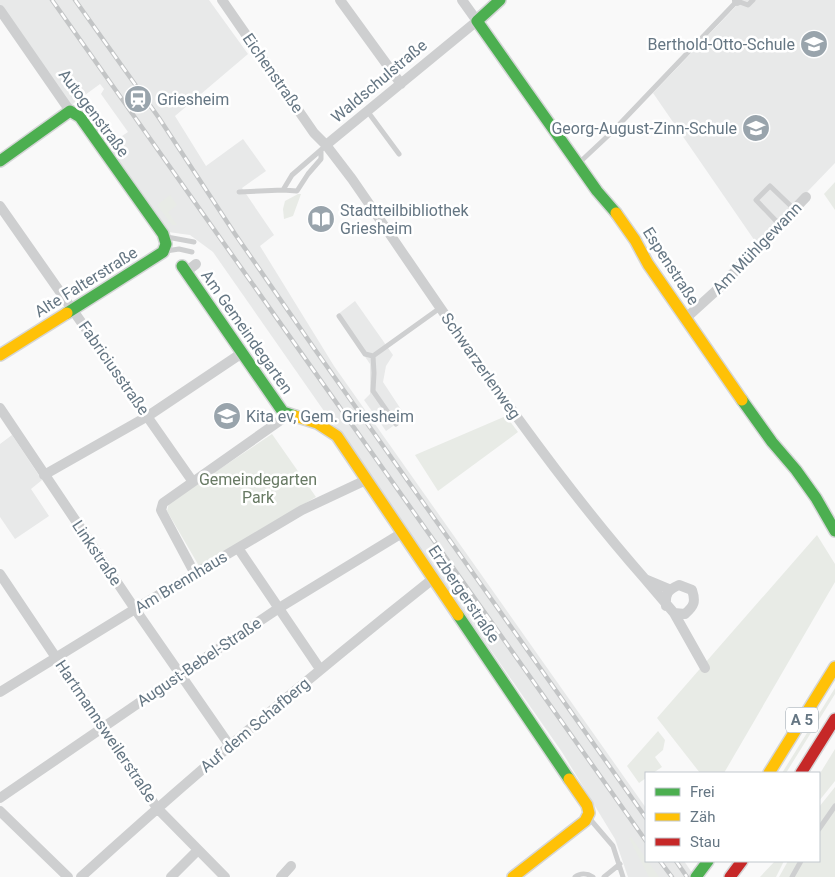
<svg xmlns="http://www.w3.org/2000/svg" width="835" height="877" viewBox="0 0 835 877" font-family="Roboto,sans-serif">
<rect width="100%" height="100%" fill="#f9f9f9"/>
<path fill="#e8e9e9" d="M0,0H209L248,54L175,116L206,166L243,139L266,171L242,188L274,235L260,246L334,366L646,808V861H684L695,877H628L615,839L562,752L213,252L190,235L168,232L107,146L128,132L101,94L104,89L100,84L70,106L0,6Z
M742,0H835V163L757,244L653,93Z
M355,301L393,355L386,366L383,382L406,417L386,431L364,400L370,394V364L337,315Z
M12,435L42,480L31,489L49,516L15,539L0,517V444Z"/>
<path fill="#e8ebe6" d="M835,182V210L824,194Z
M298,194H301L293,216L284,219L283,209L285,201Z
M170,195L177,205L168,212L177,225H172L157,205Z
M506,416L518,432L438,491L415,455Z
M272,434L316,497L199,566L167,511L169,503Z
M817,535L835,564V582L724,773H700L657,718Z
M835,688V694L786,773H782Z
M658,731L665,740L663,750L655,757L662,767L653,773H646V778L639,783L627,766Z
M835,749V781L819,801V775Z
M835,787V877H779L788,861H819V807Z
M631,837L659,877H649L629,838Z
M775,861H784L776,877H760Z"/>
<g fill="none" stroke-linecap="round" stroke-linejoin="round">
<g stroke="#d5d6d7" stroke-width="14">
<path id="fast" d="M500,0L477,21L597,191L616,213
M0,161L70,111L80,117L163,234L166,244L163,252L67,313
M182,266L283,412L295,416
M742,400L772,442L796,470L816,498L835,531
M458,615L569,779
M696,877L708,861"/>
</g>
<g stroke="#d5d6d7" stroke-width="14">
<path id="slow" d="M616,213L635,240L648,264L742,400
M0,355L67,313
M295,416L317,423L337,436L458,615
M769,773L835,667
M513,877L585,821L589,813L587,805L569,779"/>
</g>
<g stroke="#d5d6d7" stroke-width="14">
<path id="jam" d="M801,773L835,719
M730,877L742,861"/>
</g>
<path stroke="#cecfd0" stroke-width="5" d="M368,112L399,154
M580,162L612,132L737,1L748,5L753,0
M283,190L292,175L322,149
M239,192L283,190L297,191L308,174L321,159V150
M780,225L756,200L770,186L794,209
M167,237L194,242
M166,251L179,249L192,252
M339,316L365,354L373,356
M396,424L373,391L374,373L373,356L440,308
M589,818L613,846L623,877
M819,829L835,806
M575,877C580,873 587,873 593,877
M604,877L620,864
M792,877L801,861"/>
<path stroke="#cecfd0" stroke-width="10" d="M222,0L314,133L326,145L352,179C446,315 536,455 645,579
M340,0L401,84
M737,0V1
M0,10L70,111
M326,145L477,21L462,0
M0,206L193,482
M186,272L196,264
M686,318L719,288L806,197
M0,408L135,609L230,746
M44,475L148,416L242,353
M238,548L320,669
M0,574L157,808L225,877
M195,574L163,514L161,510L163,503L288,415
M666,606C665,593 668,590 679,585L692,590C696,602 694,606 685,614L674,613L645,579L669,589
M674,613L705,668
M0,692L135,609L302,510L366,480
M0,798L181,674L279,608L402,533
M0,811L68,877
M81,877C195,773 313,674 434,578
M171,877L197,851
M281,877L291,866"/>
<use href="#fast" stroke="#4caf50" stroke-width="11"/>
<use href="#slow" stroke="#ffc107" stroke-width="11"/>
<use href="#jam" stroke="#c62828" stroke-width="11"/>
<g stroke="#c3c5c6" stroke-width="4.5">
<path id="rail" d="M52,0L646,841
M75,0L159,118L235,234L316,351L646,818
M660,861L672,877
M676,861L687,877"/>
</g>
<use href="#rail" stroke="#fff" stroke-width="2.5" stroke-dasharray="8" stroke-linecap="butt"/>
</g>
<defs>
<g id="school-disc" transform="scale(1.4375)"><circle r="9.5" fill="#99a4ac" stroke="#fff"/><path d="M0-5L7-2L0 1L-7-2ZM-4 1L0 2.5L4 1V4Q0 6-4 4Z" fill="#fff"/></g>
<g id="station-disc" transform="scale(1.4375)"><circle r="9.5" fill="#99a4ac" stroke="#fff"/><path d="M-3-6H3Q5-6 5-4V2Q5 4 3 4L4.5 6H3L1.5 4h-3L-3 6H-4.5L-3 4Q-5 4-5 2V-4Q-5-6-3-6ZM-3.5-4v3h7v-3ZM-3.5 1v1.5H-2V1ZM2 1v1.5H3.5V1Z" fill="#fff"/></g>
<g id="library-disc" transform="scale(1.4375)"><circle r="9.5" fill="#99a4ac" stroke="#fff"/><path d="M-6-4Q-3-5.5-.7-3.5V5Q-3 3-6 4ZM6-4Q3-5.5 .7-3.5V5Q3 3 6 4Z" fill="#fff"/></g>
</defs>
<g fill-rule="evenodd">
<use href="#school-disc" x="814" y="44"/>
<use href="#station-disc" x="138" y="99"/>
<use href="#school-disc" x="756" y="128"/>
<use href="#library-disc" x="321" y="219"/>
<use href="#school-disc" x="227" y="416"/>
</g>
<g text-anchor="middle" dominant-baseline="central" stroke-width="5" stroke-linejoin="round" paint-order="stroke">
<rect fill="#fff" stroke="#939fa8" stroke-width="1" x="786" y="707.5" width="32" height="25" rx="4"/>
<g font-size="15" font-weight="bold" fill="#657683">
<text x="802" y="720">A 5</text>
</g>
<g font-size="16" fill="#657683" stroke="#fff" text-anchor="start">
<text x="795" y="44" text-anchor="end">Berthold-Otto-Schule</text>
<text x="157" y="99">Griesheim</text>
<text x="737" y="128" text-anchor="end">Georg-August-Zinn-Schule</text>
<text x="340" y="210">Stadtteilbibliothek<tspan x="340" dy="18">Griesheim</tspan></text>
<text x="246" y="416">Kita ev, Gem. Griesheim</text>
</g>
<g font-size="16" fill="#657683" stroke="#fff">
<text transform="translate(273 73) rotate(55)">Eichenstraße</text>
<text transform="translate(379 81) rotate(-40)">Waldschulstraße</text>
<text transform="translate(94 113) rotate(53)">Autogenstraße</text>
<text transform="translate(757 248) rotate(-46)">Am Mühlgewann</text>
<text transform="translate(671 266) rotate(57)">Espenstraße</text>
<text transform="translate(86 282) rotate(-32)">Alte Falterstraße</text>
<text transform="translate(247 332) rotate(55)">Am Gemeindegarten</text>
<text transform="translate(481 366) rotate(55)">Schwarzerlenweg</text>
<text transform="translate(114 368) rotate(55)">Fabriciusstraße</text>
<text transform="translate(97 553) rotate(56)">Linkstraße</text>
<text transform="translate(181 582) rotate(-31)">Am Brennhaus</text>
<text transform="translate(464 594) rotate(56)">Erzbergerstraße</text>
<text transform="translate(199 662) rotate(-34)">August-Bebel-Straße</text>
<text transform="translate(255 725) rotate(-40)">Auf dem Schafberg</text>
<text transform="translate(106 731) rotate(56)">Hartmannsweilerstraße</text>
</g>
<g font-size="16" fill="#687a64" stroke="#fff">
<text x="258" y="479">Gemeindegarten<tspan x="258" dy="18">Park</tspan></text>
</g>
</g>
<rect x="645" y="772" width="175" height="90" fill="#ffffff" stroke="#c1c8cd"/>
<rect x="655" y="788" width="25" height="8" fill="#4caf50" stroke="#c1c8cd"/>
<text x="690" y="797" font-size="15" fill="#657683">Frei</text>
<rect x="655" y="813" width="25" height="8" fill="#ffc107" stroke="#c1c8cd"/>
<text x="690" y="822" font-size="15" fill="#657683">Zäh</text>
<rect x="655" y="838" width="25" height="8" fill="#c62828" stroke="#c1c8cd"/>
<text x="690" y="847" font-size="15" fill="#657683">Stau</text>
</svg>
